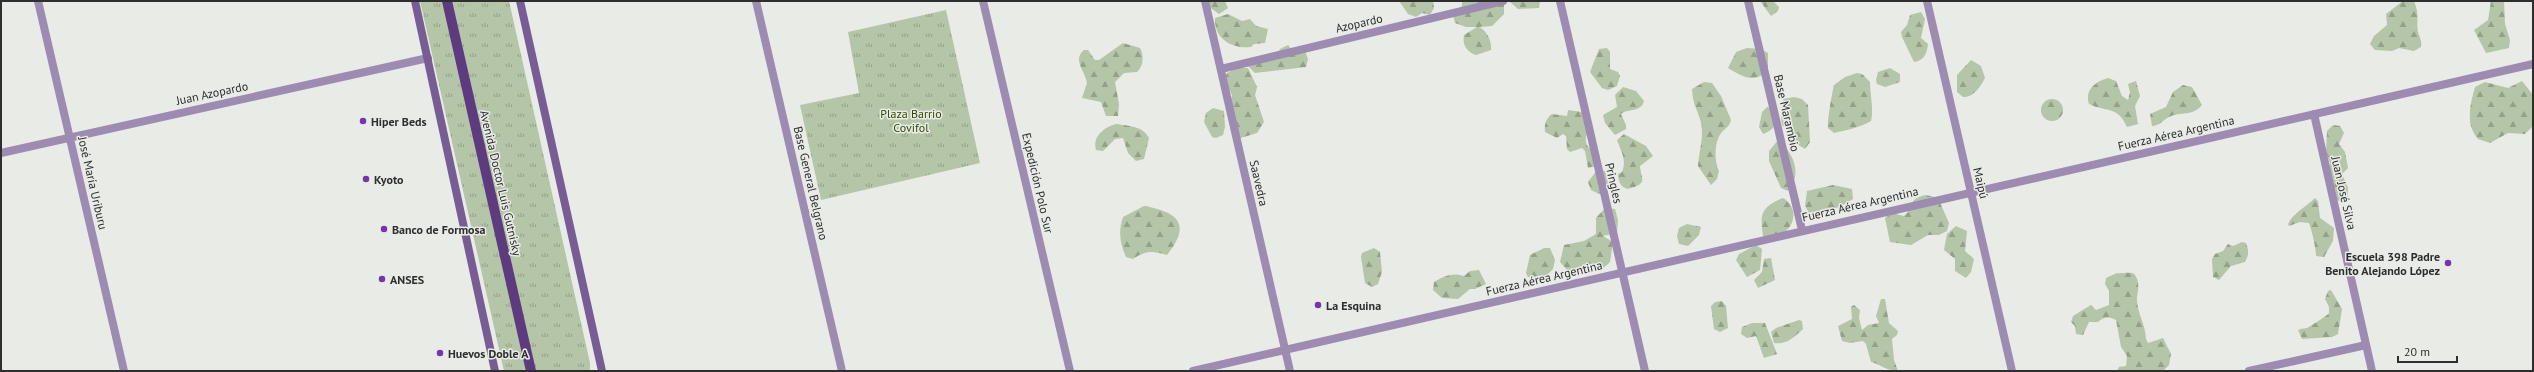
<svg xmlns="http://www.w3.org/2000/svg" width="2534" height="372" viewBox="0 0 2534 372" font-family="'PT Sans',sans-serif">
<defs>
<pattern id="forest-firs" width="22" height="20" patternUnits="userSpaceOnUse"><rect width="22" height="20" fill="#b5c5a7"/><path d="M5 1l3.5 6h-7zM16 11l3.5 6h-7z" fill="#94a088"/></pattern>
<pattern id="park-tufts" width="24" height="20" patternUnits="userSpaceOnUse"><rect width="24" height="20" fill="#b5c5a7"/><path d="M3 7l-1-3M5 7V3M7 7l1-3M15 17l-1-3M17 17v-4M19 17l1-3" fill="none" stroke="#94a088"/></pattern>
</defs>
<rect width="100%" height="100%" fill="#e9ebe7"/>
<path fill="url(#forest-firs)" d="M1201,1H1225L1228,8L1219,14Z
M1399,1H1433L1434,8L1430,15L1422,13L1416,17L1408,14Z
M1462,1H1504V14L1492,26L1479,27C1487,31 1492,41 1491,50L1476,55C1467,52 1462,45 1464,35L1477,27H1466L1455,23L1453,15L1462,6Z
M1509,1H1540L1539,8L1518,9Z
M1760,1H1773L1779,7L1778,11L1771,16Z
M2403,1H2414C2420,16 2416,20 2418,32C2420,39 2422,40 2421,47L2414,51L2399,48L2392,51L2375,50L2370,44L2374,36L2387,25L2386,14Z
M2491,1H2504L2505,24L2510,40L2509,48L2486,53L2474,30L2488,20Z
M1921,12L1925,19L1921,38L1928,44C1927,53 1924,61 1914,62L1902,37L1901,32L1907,25L1910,15Z
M1228,14L1242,21L1250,19L1256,26L1268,29L1265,43L1254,44L1251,47C1232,49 1214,39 1215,18Z
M1123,43L1140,48C1144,56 1144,65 1137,72L1124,73L1115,82L1119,104L1118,116H1106L1101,102L1082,98L1087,83C1085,71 1072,60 1084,50H1088L1095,60H1099Z
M1288,45L1292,50L1305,51L1308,59L1306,67L1255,73L1248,66L1277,55L1280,49Z
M1607,48L1610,52V69L1618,72L1620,76L1617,86L1608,90L1602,88L1590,72L1599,49Z
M1747,48L1761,49L1768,53V70C1755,84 1743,77 1728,68L1736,52Z
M1971,60L1981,66L1985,78C1981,86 1973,98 1963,97L1957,92V75Z
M1237,68H1248L1257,87L1255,95L1264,122L1257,133L1234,140L1230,106L1232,95L1224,80L1227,73Z
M1890,68L1900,74V82L1885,87L1877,84L1876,80L1878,72Z
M1857,73L1862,74L1870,82C1870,95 1874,109 1871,121C1864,126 1844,131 1834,133L1828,128C1827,122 1832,93 1834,85L1845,77Z
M2108,78L2116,81L2122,96L2128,100L2130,92L2128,84L2136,81L2140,96L2135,106L2138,124L2127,127C2117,105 2108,113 2089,104C2084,90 2096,81 2108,78Z
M2522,81L2533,95V126L2525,134L2508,133L2490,143L2478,139C2465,124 2470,105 2475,87L2485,82L2508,88Z
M1704,82L1712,83L1721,96L1731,120C1729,127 1727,127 1722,132C1714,141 1714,161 1719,171L1717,179L1711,185L1698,166C1699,150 1705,135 1700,119C1696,106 1693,105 1692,89Z
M2183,85L2192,87L2202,105C2192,117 2181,111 2169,117C2163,120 2159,126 2152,126L2150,114L2166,107L2173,92Z
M1623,87L1636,91L1644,101C1641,113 1628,108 1621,114L1626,125V129L1615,135L1605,123L1603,115L1617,107L1615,95Z
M1794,97L1802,99L1808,105L1810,142L1805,149L1795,143L1791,132L1782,125L1781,117L1786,107L1783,99Z
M2041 110a11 11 0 1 1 22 0a11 11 0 1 1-22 0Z
M1767,107L1775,109C1776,122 1777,129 1763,134L1759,127L1762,112Z
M1213,108L1224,111L1225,127L1223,135L1216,138L1212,137L1204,122L1206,113Z
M1568,110L1582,112L1591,124C1587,133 1581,143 1592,150L1596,166L1588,168L1585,151L1582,148L1570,152L1567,149L1566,136L1563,134L1557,138L1545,132C1544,125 1546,118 1552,114L1567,116Z
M1116,124C1129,126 1143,126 1149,138L1144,159L1136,161L1128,153L1123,138L1115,139L1103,151L1096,150C1092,136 1105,127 1116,124Z
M2333,125L2340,126L2344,133L2339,144L2345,152L2348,168L2342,174L2348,188L2347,200L2344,203L2337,200L2335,188L2331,187L2328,179L2330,163L2326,152L2327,131Z
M1624,134L1646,146L1653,156L1640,166C1641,180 1649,183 1628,189C1621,188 1618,181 1618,174L1622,172C1627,160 1621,151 1617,140Z
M1779,139C1793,154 1803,173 1788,191L1781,188L1769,161V151Z
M1597,170L1605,171L1609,183L1602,192L1599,194L1591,190L1588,182Z
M1833,185L1852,189L1853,199L1840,207L1809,213L1805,206L1807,191Z
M1926,195L1938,198L1949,223L1947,231L1939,235H1928L1911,245L1890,242L1885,218L1892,213L1904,216C1915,208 1906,199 1926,195Z
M1783,198C1795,205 1797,220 1787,230C1782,236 1770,238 1764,241C1760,217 1758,208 1783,198Z
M2315,198L2318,201L2320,218L2334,228L2333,241L2324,257L2316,256C2316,248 2312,231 2309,223L2300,222L2289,226L2288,224C2294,212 2305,208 2315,198Z
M1144,206C1178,212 1192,224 1167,255C1152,251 1146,250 1133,259L1126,257C1120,243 1118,232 1123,217Z
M1605,208L1615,209L1618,220L1617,233L1603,236L1613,242L1610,262C1597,276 1585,270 1568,271L1560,262L1564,245L1584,241L1596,234V218Z
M1687,224L1701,227L1699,235L1688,246L1679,244L1677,236L1679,228Z
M1956,226L1967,231L1965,251L1974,259L1971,272L1966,278L1955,271V259L1944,250L1947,234Z
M2242,242L2246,243C2249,251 2249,255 2245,262L2231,266L2219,280L2213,277L2212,259L2215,254L2223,251L2228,244L2233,246Z
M1756,245L1762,249L1760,270L1747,277L1736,260L1739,254Z
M1374,248L1380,252L1382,272L1378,284L1372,287L1365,283L1361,257L1362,253Z
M1544,248H1550L1555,260L1553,269L1546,276L1528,277L1526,273L1530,255Z
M1771,258L1775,280L1758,288L1754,280L1762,272L1764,259Z
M1479,270L1486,284L1475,289H1470L1458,299L1442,298L1433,290L1434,282C1444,276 1453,272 1464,276L1470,271Z
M2117,273C2122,274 2133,271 2135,275C2140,282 2138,290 2137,297C2136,311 2146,325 2146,339L2148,343L2163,338L2171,354L2169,365L2163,371H2117L2119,367L2126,366L2127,356L2121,347L2116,320C2108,316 2104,317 2098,322H2089L2083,335L2076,334L2075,326L2071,322L2073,316L2091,305L2096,310L2109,305V291L2105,284L2106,278Z
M2331,290L2342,309L2338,334L2332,337L2302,339L2298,330C2302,328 2303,329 2307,328C2309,327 2327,316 2329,313V307L2325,299L2328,291Z
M1881,299H1885L1889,323L1898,331L1897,335L1892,339L1894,360L1898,371C1887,371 1882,365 1871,362L1866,344L1863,341L1850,343L1842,341L1838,326L1852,319L1851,307L1854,305L1860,310L1859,318L1862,330L1868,325L1879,323L1876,316Z
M1722,301L1726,306L1728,328L1720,332L1714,329L1711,306L1715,302Z
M1799,320L1802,321L1803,329C1794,337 1787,345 1774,343L1771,332L1776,328Z
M1752,323H1765L1777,354L1764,358L1756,336L1747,338L1741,334L1742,327Z"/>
<path fill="url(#park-tufts)" d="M420,1H509L590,363V371H504Z
M946,10L980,163L821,200L800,105L859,93L848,32Z"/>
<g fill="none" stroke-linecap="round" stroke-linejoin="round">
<path stroke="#9d8bb2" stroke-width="8" d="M38,1L124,371
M756,1L842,371
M983,1L1070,371
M1205,1L1290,371
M1560,1L1645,371
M1748,1L1802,230
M1927,1L2012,371
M1221,69L1503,1
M2314,114L2372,371
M1,153L428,58
M1193,371L2533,64
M2249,371L2366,345"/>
<path stroke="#775d94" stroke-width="8" d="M415,1L495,371
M520,1L602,371"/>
<path stroke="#5d3b7e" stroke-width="10" d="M447,1L531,371"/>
</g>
<g fill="#7535aa" stroke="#e9ebe7" stroke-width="1.5">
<circle cx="363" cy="121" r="4"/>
<circle cx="366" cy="179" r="4"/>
<circle cx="384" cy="229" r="4"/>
<circle cx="2448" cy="263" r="4"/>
<circle cx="382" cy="279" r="4"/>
<circle cx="1318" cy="305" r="4"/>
<circle cx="440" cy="353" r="4"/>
</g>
<g text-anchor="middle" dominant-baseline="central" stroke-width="3" stroke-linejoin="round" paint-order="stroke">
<g font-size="12" fill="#2d2e2d" stroke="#e9ebe7">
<text transform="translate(1359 23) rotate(-13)">Azopardo</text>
<text transform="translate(212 93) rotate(-12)">Juan Azopardo</text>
<text transform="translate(1787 113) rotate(77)">Base Marambio</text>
<text transform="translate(2176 133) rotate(-13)">Fuerza Aérea Argentina</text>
<text transform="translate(93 183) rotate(77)">José María Uriburu</text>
<text transform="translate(501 183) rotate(77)">Avenida Doctor Luis Gutnisky</text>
<text transform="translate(811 183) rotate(77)">Base General Belgrano</text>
<text transform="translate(1038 183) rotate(77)">Expedición Polo Sur</text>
<text transform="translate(1259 183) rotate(77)">Saavedra</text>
<text transform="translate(1614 183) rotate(77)">Pringles</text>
<text transform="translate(1981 183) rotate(77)">Maipú</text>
<text transform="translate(2344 193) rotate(77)">Juan José Silva</text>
<text transform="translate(1860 204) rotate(-13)">Fuerza Aérea Argentina</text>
<text transform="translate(1544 278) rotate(-13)">Fuerza Aérea Argentina</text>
</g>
<g font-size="12" fill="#2d4a00" stroke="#e9ebe7">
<text x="911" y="113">Plaza Barrio<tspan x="911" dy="14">Covifol</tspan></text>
</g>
<g font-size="12" font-weight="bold" fill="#2d2e2d" stroke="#e9ebe7" text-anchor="start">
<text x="371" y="121">Hiper Beds</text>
<text x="374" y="179">Kyoto</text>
<text x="392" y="229">Banco de Formosa</text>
<text x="2440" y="256" text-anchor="end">Escuela 398 Padre<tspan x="2440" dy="14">Benito Alejando López</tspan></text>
<text x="390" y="279">ANSES</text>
<text x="1326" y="305">La Esquina</text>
<text x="448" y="353">Huevos Doble A</text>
</g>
</g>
<rect width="2534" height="372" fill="none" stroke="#2d2e2d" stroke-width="4"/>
<path d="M2398 356v6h59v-6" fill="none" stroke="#2d2e2d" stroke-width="2"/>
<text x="2404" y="356" font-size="12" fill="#2d2e2d" stroke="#e9ebe7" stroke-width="3" paint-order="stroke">20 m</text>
</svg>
